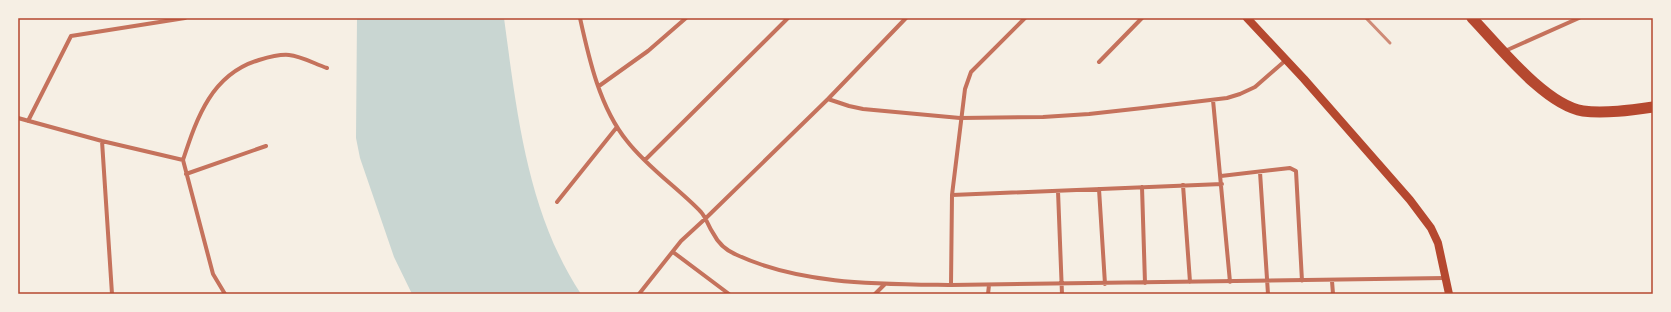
<svg xmlns="http://www.w3.org/2000/svg" width="1671" height="312" viewBox="0 0 1671 312" font-family="Figtree,sans-serif">
<rect width="100%" height="100%" fill="#f6efe4"/>
<path fill="#c9d6d2" d="M357,18H504C517,113 527,212 581,294H412L394,257L360,158L356,138Z"/>
<g fill="none" stroke-linecap="round" stroke-linejoin="round">
<path stroke="#c5725c" stroke-width="4" d="M580,18C589,59 600,108 627,141C648,168 678,188 701,212C707,219 708,226 713,233C718,243 727,251 737,255C802,285 880,284 951,285L1445,278
M1505,51L1579,18
M1099,62L1142,18
M599,86L648,51L686,18
M828,99L849,106L863,109L960,118L1043,117L1089,114L1143,108L1227,98L1240,94L1255,87L1286,60
M1213,100L1230,282
M18,118L102,141L112,294
M28,121L71,36L185,18
M102,141L183,160L213,274L225,294
M183,160C197,117 212,74 259,60C269,57 279,54 289,55C301,56 315,64 327,68
M645,160L788,18
M1260,172L1268,294
M186,174L266,146
M1221,176L1290,168L1296,171L1302,281
M1183,185L1190,282
M1142,187L1145,283
M1099,189L1105,284
M1058,191L1062,294
M952,195L1222,184
M557,202L617,127
M673,252L729,294
M1332,281L1333,294
M951,285L952,195L965,89L971,72L1025,18
M639,294L681,241L706,218L828,99L906,18
M875,294L885,284
M988,294L989,285"/>
<path stroke="#b5482f" stroke-width="8" d="M1247,18L1304,79L1410,200L1431,228L1438,243L1449,294"/>
<path stroke="#b5482f" stroke-width="11" d="M1472,18C1499,46 1545,105 1583,111C1604,114 1632,110 1653,107"/>
<path stroke="#cf8b77" stroke-width="3" d="M1366,18L1390,43"/>
</g>
<rect width="1671" height="312" fill="none" stroke="#f6efe4" stroke-width="38"/>
<rect x="19" y="19" width="1633" height="274" fill="none" stroke="#b5482f" stroke-width="1.5"/>
</svg>
